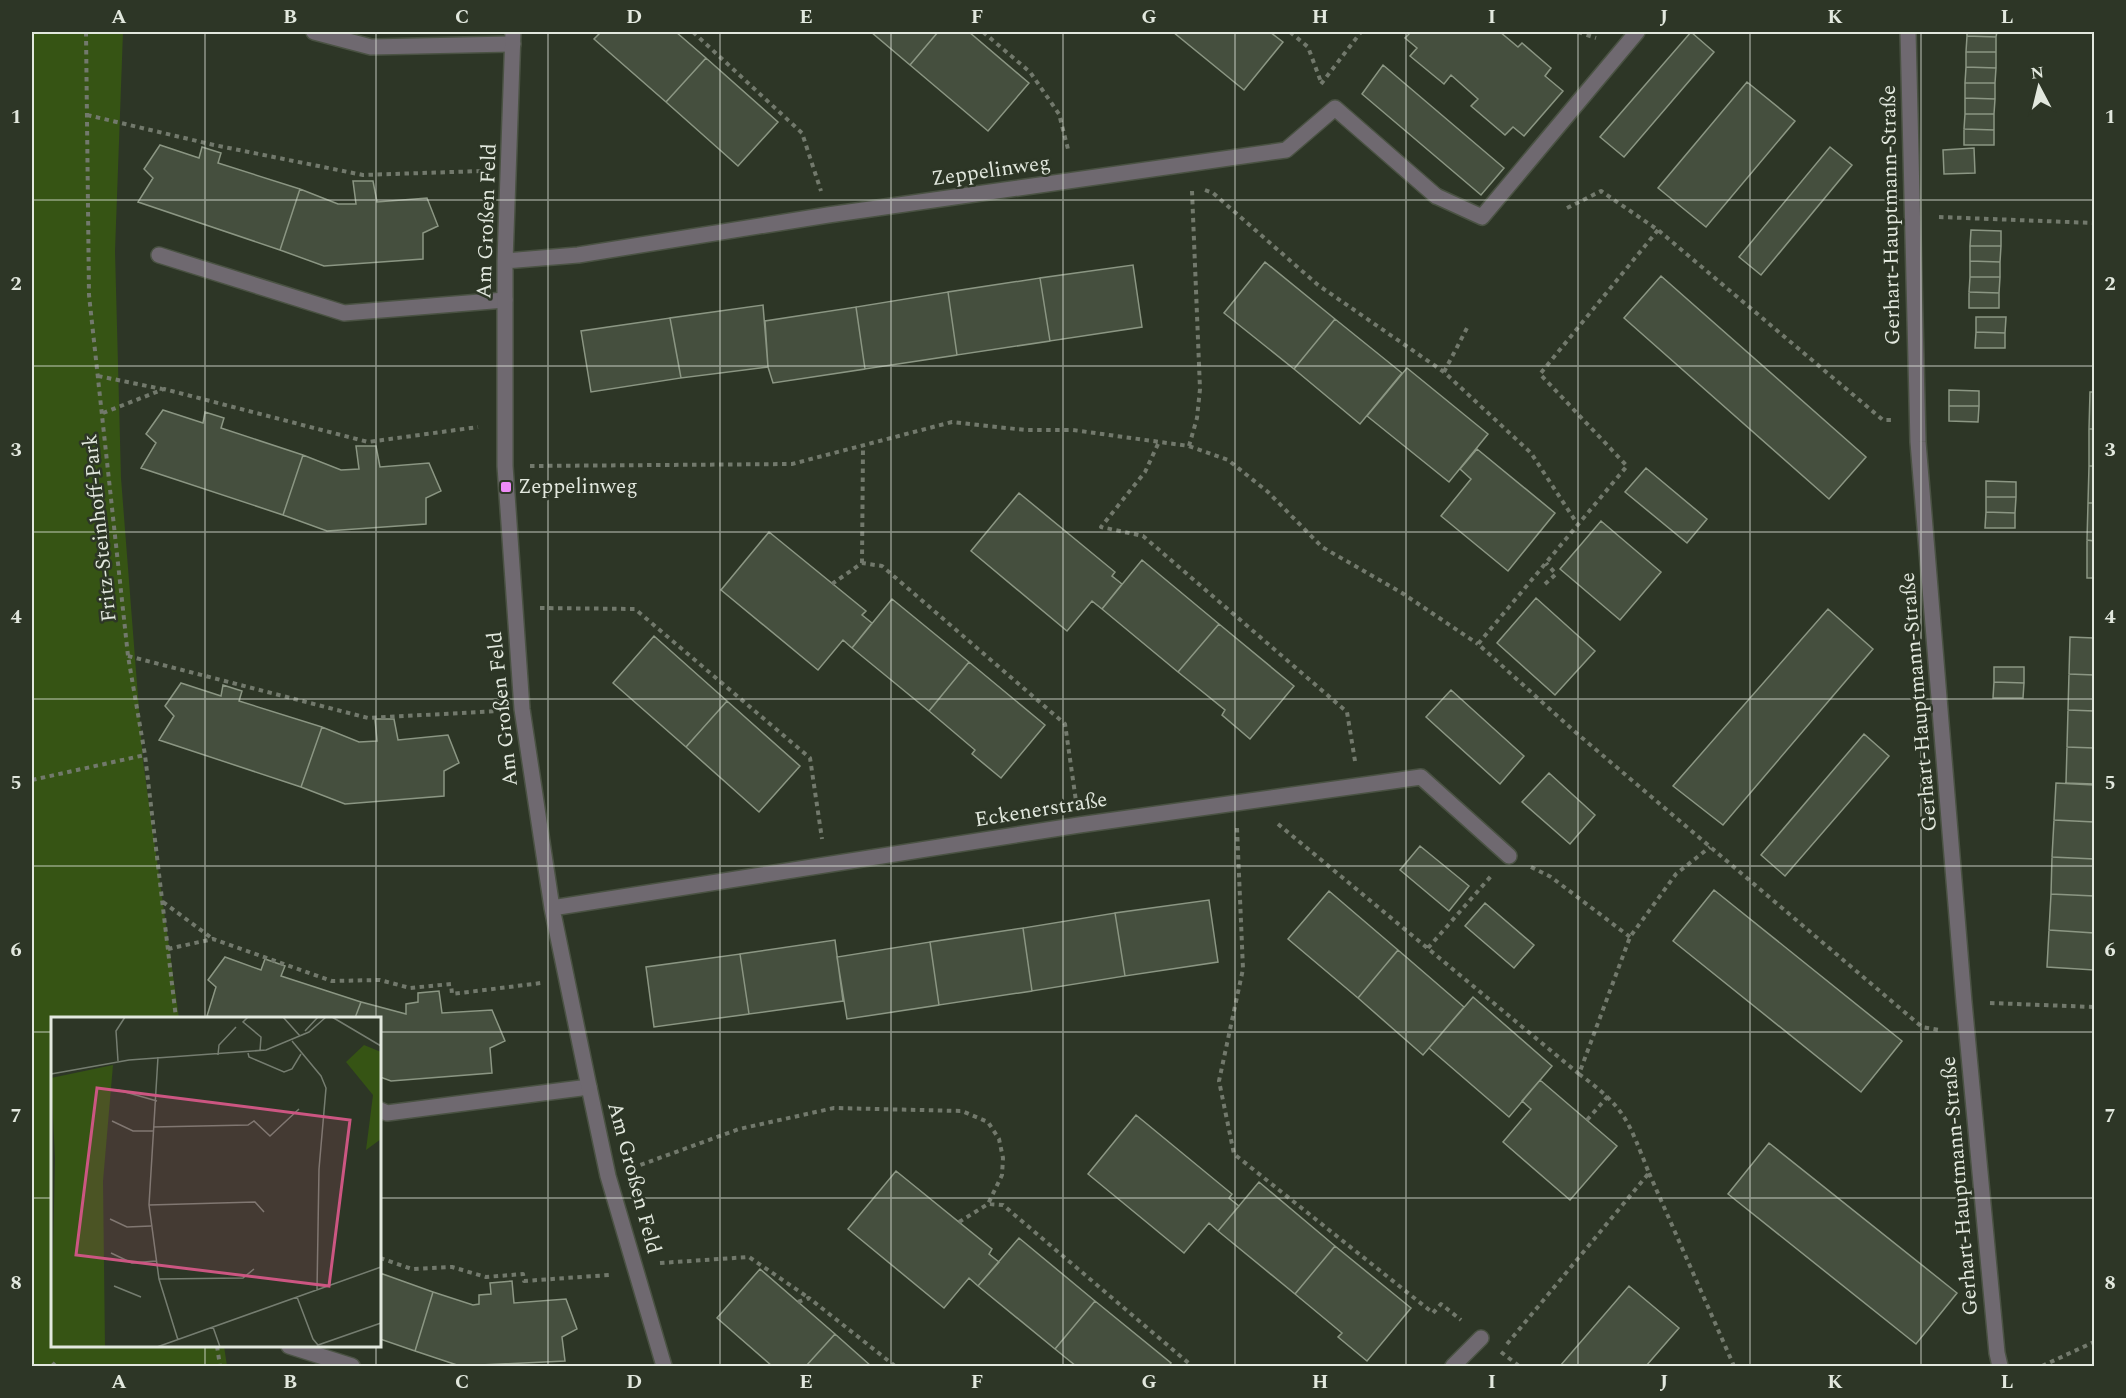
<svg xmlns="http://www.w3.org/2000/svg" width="2126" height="1398" viewBox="0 0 2126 1398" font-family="Spectral,serif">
<rect width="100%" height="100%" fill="#2d3626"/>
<path fill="#365414" d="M32,32H123L115,251L121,478L143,761L179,1018H52V1346H224L227,1366H32Z"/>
<path fill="#454f3e" stroke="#8b9683" stroke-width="1.5" d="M601,32H676L706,58L666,102L594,39Z
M871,32H938L910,65Z
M938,32H969L1029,83L988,131L910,65Z
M1173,32H1270L1283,42L1244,90Z
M1411,32H1500L1518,47L1522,43L1551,68L1545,76L1563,91L1524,136L1513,127L1505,135L1471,106L1478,99L1451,75L1444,84L1410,56L1417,48L1405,38Z
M1691,32L1714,52L1624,157L1600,137Z
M1967,32H1997L1996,37L1967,36Z
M1967,36L1996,37V52H1966Z
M1966,52H1996V68L1966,67Z
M706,58L778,122L738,166L666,102Z
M1383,65L1504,168L1481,195L1362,94Z
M1966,67L1996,68L1995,83H1965Z
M1747,82L1795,121L1706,227L1658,188Z
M1965,83H1995V99L1965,98Z
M1965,98L1995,99L1994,114H1965Z
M1965,114H1994V130L1964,129Z
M1964,129L1994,130V145H1964Z
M160,145L199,158L202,147L221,153L218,163L300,189L280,250L138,202L153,178L144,169Z
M1830,147L1852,165L1761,275L1739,257Z
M1974,148L1975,173L1944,174L1943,150Z
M353,181H373L377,202L427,198L438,226L423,233V259L324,266L280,250L300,189L338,204H356Z
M1971,230L2001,231V246H1970Z
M1970,246H2001L2000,262L1970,261Z
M1970,261L2000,262V277H1970Z
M1265,262L1335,319L1294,369L1224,313Z
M1133,265L1142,327L1050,341L1040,278Z
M1661,276L1866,457L1829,499L1624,318Z
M1970,277H2000L1999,293L1969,292Z
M1040,278L1050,341L957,355L948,292Z
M948,292L957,355L865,369L856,307Z
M1969,292L1999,293V308H1969Z
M763,305L768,367L681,378L670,318Z
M856,307L865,369L773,383L768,367L765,321Z
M1976,317H2006L2005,333L1976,332Z
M670,318L681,378L591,392L581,331Z
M1335,319L1402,373L1360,424L1294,369Z
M1976,332L2005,333V348H1975Z
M1407,368L1488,434L1449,482L1367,416Z
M1949,390L1979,391V406H1949Z
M2090,392H2094V429H2089Z
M1949,406H1979L1978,422L1949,421Z
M163,410L203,423L205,412L224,418L221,428L303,455L283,515L141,468L156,443L146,434Z
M2089,429H2094V466H2089Z
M356,446H376L380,467L429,463L441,491L426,498V524L327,531L283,515L303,455L341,470L359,469Z
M1477,449L1555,513L1508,571L1441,516L1471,479L1460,469Z
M2089,466H2094V503H2088Z
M1646,468L1707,519L1687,543L1625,492Z
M1986,481L2016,482V497H1986Z
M1019,493L1115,572L1112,576L1122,584L1102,609L1092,601L1067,631L971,551Z
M1986,497H2016L2015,513L1986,512Z
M2088,503H2094V541L2087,540Z
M1986,512L2015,513V528H1985Z
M1601,521L1661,572L1620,620L1560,569Z
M769,532L866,611L862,615L872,623L852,648L843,640L818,670L721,590Z
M2087,540L2094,541V578H2087Z
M1142,560L1219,624L1178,672L1102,609Z
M1536,598L1595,651L1555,695L1497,643Z
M892,599L969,662L929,711L852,648Z
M1828,609L1873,649L1723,825L1673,786Z
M1219,624L1294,686L1250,739L1222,715L1225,710L1178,672Z
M654,636L727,701L686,747L613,683Z
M2070,637L2094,638V675L2069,674Z
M969,662L1045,725L1001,778L972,754L975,750L929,711Z
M1994,667H2024V683L1994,682Z
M2069,674L2094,675V711L2068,710Z
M1994,682L2024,683L2023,698H1993Z
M181,683L221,696L223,685L242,691L239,701L322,727L301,787L159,740L174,716L165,706Z
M1451,690L1524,756L1500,784L1426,717Z
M727,701L800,766L759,812L686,747Z
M2068,710L2094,711V748L2067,747Z
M375,719H394L398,740L448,735L459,763L444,771V796L345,804L301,787L322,727L359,742L377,741Z
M1864,734L1889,756L1785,876L1761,855Z
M2067,747L2094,748V784L2066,783Z
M1549,773L1595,815L1570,844L1522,802Z
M2056,783L2094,785V822L2054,820Z
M2054,820L2094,822V859L2052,857Z
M1420,846L1469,886L1449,911L1400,870Z
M2052,857L2094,859V896L2051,894Z
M1714,890L1902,1041L1861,1092L1673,941Z
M1329,891L1398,950L1358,998L1288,939Z
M2051,894L2094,896V933L2049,930Z
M1209,900L1218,962L1125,976L1115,913Z
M1485,903L1534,945L1514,968L1465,926Z
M1115,913L1125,976L1032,991L1023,928Z
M1023,928L1032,991L939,1005L930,942Z
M2049,930L2094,933V970L2047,967Z
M835,940L843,1001L749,1014L740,954Z
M930,942L939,1005L847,1019L837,957Z
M1398,950L1464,1007L1423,1055L1358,998Z
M740,954L749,1014L654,1027L646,967Z
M225,957L261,970L265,959L285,966L281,976L361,1002L355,1018H215L207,1016L216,987L208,980Z
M439,991L442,1013L492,1010L505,1041L490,1048L492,1073L391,1081L380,1077V1018H355L361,1002L406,1014V1004L418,1002V993Z
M1473,997L1552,1066L1509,1117L1429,1048Z
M1540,1080L1617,1146L1570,1200L1503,1142L1531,1109L1522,1101Z
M1136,1115L1232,1194L1229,1198L1239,1206L1218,1231L1209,1223L1184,1253L1088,1174Z
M1769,1143L1957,1293L1916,1344L1728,1194Z
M896,1171L992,1249L989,1254L999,1262L978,1286L969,1278L944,1308L848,1229Z
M1259,1182L1335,1246L1295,1294L1218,1231Z
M1019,1238L1095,1301L1055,1349L978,1286Z
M1335,1246L1411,1308L1367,1361L1338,1337L1342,1333L1295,1294Z
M760,1269L835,1334L806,1366H772L717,1318Z
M380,1273L433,1292L415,1351L380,1339Z
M512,1281L514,1303L566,1299L577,1329L562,1337L565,1361L460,1366L415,1351L433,1292L473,1305L479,1304V1295L491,1294L490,1283Z
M1629,1286L1679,1328L1646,1366H1560Z
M1095,1301L1171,1363L1169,1366H1076L1055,1349Z
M835,1334L871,1366H806Z"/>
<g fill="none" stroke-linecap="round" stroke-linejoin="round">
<g stroke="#4a5243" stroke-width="18">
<path id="service" d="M314,32L371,47L513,44
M1436,196L1482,217L1637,32
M159,255L344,313L505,300
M380,1110L387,1113L589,1087
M289,1346L352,1366"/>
</g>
<g stroke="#4a5243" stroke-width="18">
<path id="minor" d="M513,32L505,261V466L522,709L552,908L589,1087L608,1176L664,1366
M1908,32L1918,442L1964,1002L1997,1353L2000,1366
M505,261L578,255L828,215L1286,150L1335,108L1436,196
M552,908L1079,825L1421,777L1509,856
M1453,1366L1481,1338"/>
</g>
<path stroke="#72796c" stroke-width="4" stroke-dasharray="4.5 4.5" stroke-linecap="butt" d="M86,32L89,295L128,656L145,755L176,1018
M693,32L802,133L821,191
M983,32L1030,72L1059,114L1069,153
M1290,32L1308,47L1321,82
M1578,32L1596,38
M1321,84L1361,32
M87,115L214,145L363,175L482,171
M1205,190L1213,193L1318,285L1444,372L1531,453L1578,525
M1567,208L1601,191L1658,230L1883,420H1892
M1939,217L2094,223
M1658,230L1540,374L1627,466L1478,644L1574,731L1922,1027L1939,1030
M1444,372L1467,328
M98,376L162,389
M103,413L164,389L368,442L478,427
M1158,444L1145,472L1101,527L1143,536L1347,712L1355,761
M1189,446L1197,418L1200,389L1192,191
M530,466L792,464L952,422L1025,430H1073L1189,446L1228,460L1268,492L1322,547L1402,593L1478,644
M862,563L863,447
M832,584L862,563L882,566L1065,724L1076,801
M1545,584L1556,574L1546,563
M540,608L635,609L810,758L822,839
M128,656L368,718L498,711
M32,780L145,755
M1278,824L1579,1074
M1237,828L1243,969L1219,1081L1234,1154L1433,1313L1441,1304L1461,1320
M1531,867L1551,877L1630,937
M163,902L213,939
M1428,948L1492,875
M168,949L213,939L332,981L380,980L410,988L451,984L452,994L541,983
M1990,1003L2094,1007
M1587,1120L1609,1095
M632,1168L739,1129L834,1108L962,1111L988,1122L999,1139L1003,1158L1002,1175L988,1204
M1649,1173L1734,1366
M959,1222L988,1204L1003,1205L1192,1366
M380,1258L412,1269L452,1267L486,1277L523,1274L524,1281L609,1275
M660,1263L749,1257L809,1298
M798,1302L809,1298L895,1366
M1507,1344L1649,1173C1628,1121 1626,1108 1579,1074L1630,937L1676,874L1710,847
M217,1346L220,1366
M1501,1352L1519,1366
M52,1366L57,1361
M2042,1366L2094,1342"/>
<use href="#service" stroke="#6f6970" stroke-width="15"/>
<use href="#minor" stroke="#6f6970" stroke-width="15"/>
</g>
<path fill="none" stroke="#e2e8de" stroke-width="1.5" stroke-opacity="0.55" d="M205,32V1018M376,32V1018M548,32V1366M720,32V1366M891,32V1366M1063,32V1366M1235,32V1366M1406,32V1366M1578,32V1366M1750,32V1366M1921,32V1366M32,200H2094M32,366H2094M32,532H2094M32,699H2094M32,866H2094M32,1032H52M380,1032H2094M32,1198H52M380,1198H2094M205,1346V1366M376,1346V1366"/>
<rect fill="#ee8bf8" stroke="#2d3626" stroke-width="2" x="500" y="481" width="12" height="12" rx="3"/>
<g text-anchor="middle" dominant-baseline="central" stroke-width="5" stroke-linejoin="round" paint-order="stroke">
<g font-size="21" fill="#e2e8de" stroke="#2d3626">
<text transform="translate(991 171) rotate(-8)">Zeppelinweg</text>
<text transform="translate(1891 215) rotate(-91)">Gerhart-Hauptmann-Straße</text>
<text transform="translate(487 221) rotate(-88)">Am Großen Feld</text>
<text transform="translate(100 528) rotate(-96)">Fritz-Steinhoff-Park</text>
<text transform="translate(1919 702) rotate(-95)">Gerhart-Hauptmann-Straße</text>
<text transform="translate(503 709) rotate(-96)">Am Großen Feld</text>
<text transform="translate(1041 810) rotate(-9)">Eckenerstraße</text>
<text transform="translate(634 1178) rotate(75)">Am Großen Feld</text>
<text transform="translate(1960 1186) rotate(-95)">Gerhart-Hauptmann-Straße</text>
</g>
<g font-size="21" fill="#e2e8de" stroke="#2d3626" text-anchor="start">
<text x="518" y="487">Zeppelinweg</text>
</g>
</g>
<g transform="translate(51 1017)">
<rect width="330" height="330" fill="#2d3626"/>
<path d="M313,28L330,35V122L315,133L322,78L295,45ZM62,48L52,164L54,330H0L4,141L0,61Z" fill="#365414"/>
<path fill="none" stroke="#757d70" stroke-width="1.5" d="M197,0L192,5L210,20L209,34M232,0L249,19M281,0L330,29M254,14L267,0M241,24L270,59L275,71L268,152L266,273M197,36L198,40L233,55L241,52L250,37M167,38L168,28L185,10M107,40L98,188L108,262L127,323M67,44L65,14L74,0M0,57L78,43L215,33L258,15L275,0M67,73L106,84M61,104L82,114H102M102,110L197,108L203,104L219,119L248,92M98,188L204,185L213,195M59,202L76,210L100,209M60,236L81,246L105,244M108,262L192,261L203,252M63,269L90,280M246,280L262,322L267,328L330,306M162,310L169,330M106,330L330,250"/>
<path fill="#cc5682" fill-opacity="0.15" stroke="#cc5682" stroke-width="3" d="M46,71L299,103L278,269L25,238Z"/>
<rect width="330" height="330" fill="none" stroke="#e2e8de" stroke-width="3"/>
</g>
<rect width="2126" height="1398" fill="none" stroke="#2d3626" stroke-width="66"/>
<g transform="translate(2039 87) rotate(353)" stroke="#2d3626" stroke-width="4.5" paint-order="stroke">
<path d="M0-4.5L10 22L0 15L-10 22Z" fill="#e2e8de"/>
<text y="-9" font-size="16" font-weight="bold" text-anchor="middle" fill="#e2e8de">N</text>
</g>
<rect x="33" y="33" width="2060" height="1332" fill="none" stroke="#e2e8de" stroke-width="2"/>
<g font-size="20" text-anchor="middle" font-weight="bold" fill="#e2e8de">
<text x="119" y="23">A</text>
<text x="290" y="23">B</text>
<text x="462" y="23">C</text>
<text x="634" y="23">D</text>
<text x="806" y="23">E</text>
<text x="977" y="23">F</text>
<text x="1149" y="23">G</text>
<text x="1320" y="23">H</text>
<text x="1492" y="23">I</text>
<text x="1664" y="23">J</text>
<text x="1835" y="23">K</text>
<text x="2007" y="23">L</text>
<text x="16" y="123">1</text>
<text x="2110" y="123">1</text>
<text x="16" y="290">2</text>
<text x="2110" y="290">2</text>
<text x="16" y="456">3</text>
<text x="2110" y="456">3</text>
<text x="16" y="623">4</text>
<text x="2110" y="623">4</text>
<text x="16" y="789">5</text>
<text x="2110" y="789">5</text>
<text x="16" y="956">6</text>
<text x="2110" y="956">6</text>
<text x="16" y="1122">7</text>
<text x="2110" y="1122">7</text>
<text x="16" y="1289">8</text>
<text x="2110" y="1289">8</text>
<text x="119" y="1388">A</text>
<text x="290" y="1388">B</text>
<text x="462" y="1388">C</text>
<text x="634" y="1388">D</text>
<text x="806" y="1388">E</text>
<text x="977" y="1388">F</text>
<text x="1149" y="1388">G</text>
<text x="1320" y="1388">H</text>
<text x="1492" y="1388">I</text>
<text x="1664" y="1388">J</text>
<text x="1835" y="1388">K</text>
<text x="2007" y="1388">L</text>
</g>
</svg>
